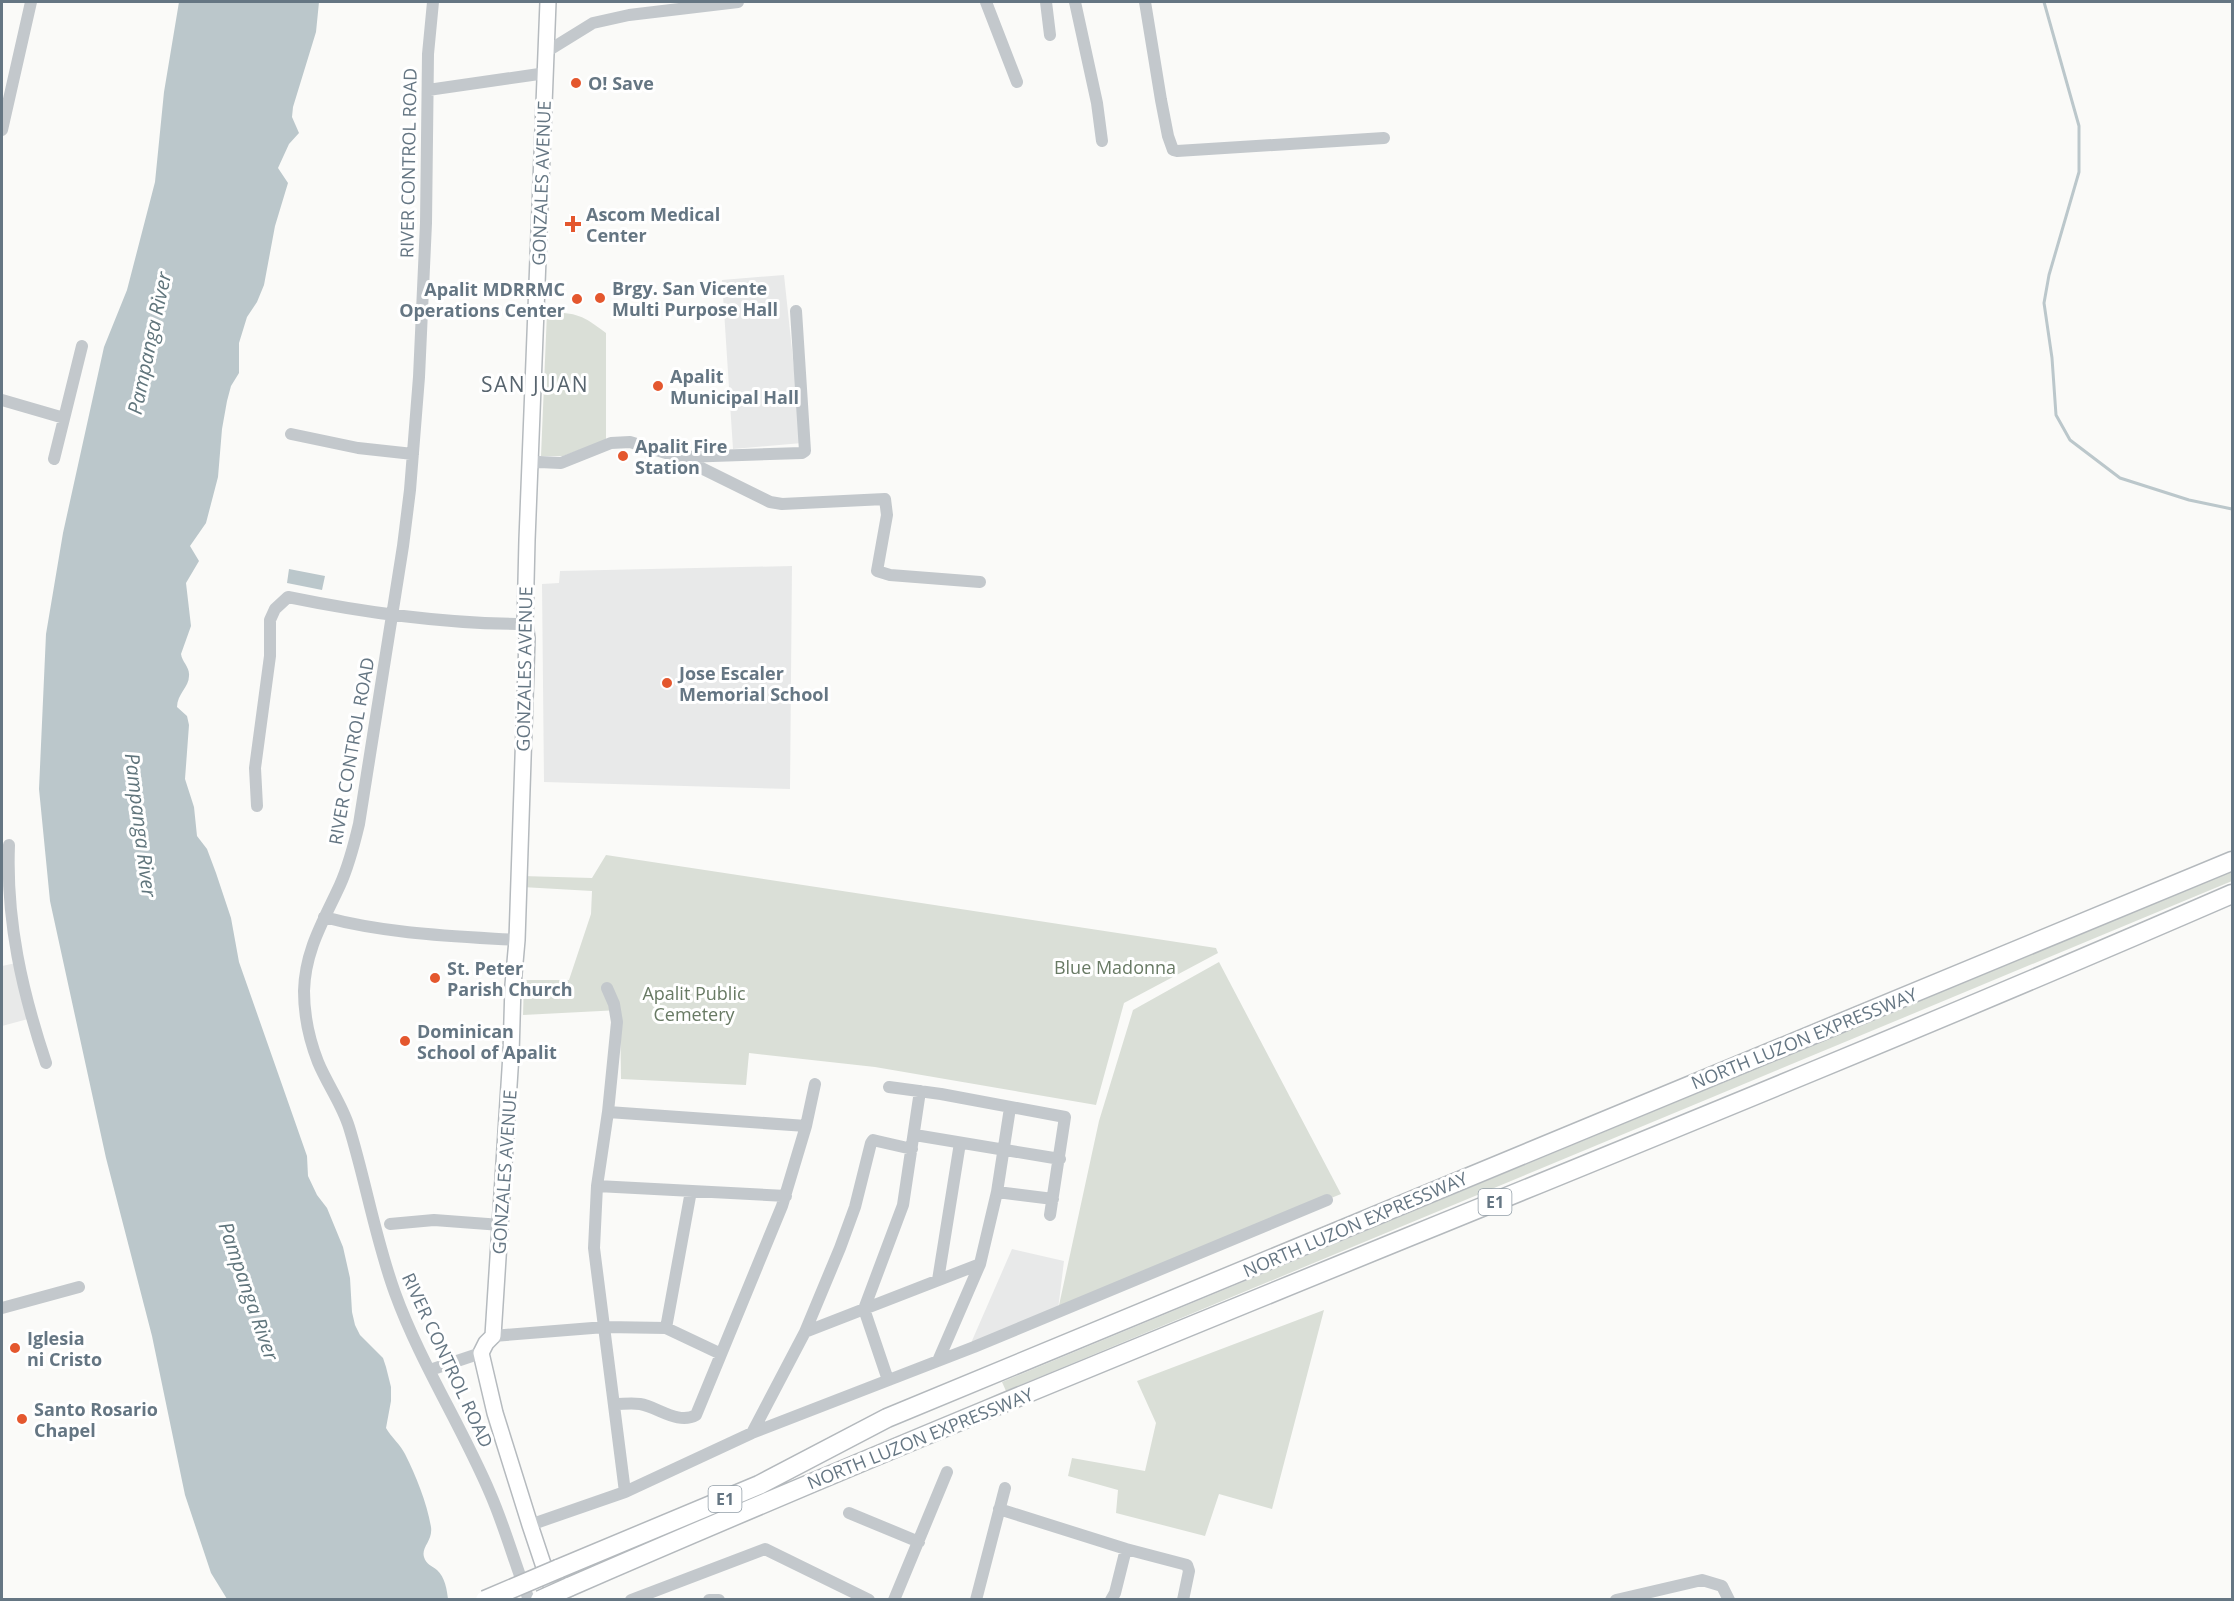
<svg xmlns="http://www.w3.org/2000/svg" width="2234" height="1601" viewBox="0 0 2234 1601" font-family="'Open Sans',sans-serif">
<rect width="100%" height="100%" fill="#fafaf8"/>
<path fill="#e8e9e9" d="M784,275L802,443L733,449L722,280Z
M792,566L790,789L544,782L542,584L559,583L560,571Z
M16,963L28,1019L2,1026V966Z
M1012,1249L1064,1261L1058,1310L971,1343Z"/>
<path fill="#dadfd7" d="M547,312C578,313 582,315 606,333V440L563,456H541Z
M606,855L1216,948L1218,953L1124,1003L1096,1105L875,1067L749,1053L746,1085L621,1079L620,1010L523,1015L524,980H569L591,914L592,891L522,887V876L592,878Z
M2232,871V881L1006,1391L1002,1382Z
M1219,962L1341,1194L1058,1310L1099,1121L1133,1010Z
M1324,1310L1272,1509L1219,1494L1205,1536L1116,1513L1118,1490L1068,1476L1072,1458L1145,1471L1156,1423L1137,1381Z"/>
<path fill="#bbc7cb" d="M179,2H319L316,32L293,107L292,117L299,133L289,144L278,168L288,183L275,226L264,285L257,302L247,317L239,343V373L231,386L227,401L222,429L218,477L206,523L190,546L199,561L186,583L191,626L181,654C182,662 190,667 189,676C189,687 177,694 177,707L187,716L189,725L185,779L194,807L197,836L207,849L216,873L231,918L239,962L307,1156L308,1176L317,1195L327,1208L343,1247L350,1278L352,1312L355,1325L360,1335L383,1358L386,1367L391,1387V1401L386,1428C391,1437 400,1444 405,1454C416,1476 427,1503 431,1527C433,1541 421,1547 424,1557C426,1564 432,1566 437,1570C445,1577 447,1590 448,1599H227L211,1573L185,1495L152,1336L106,1158L50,901L39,789L46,634L63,533L104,347L127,290L155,182L164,92Z
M289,569L325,576L322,590L287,583Z"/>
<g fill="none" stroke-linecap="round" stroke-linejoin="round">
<path stroke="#bbc7cb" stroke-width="3" d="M2044,2L2079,126V172L2049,275L2044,303L2052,358L2056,415L2070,440L2120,478L2189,500L2232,509"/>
<g stroke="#b5babe" stroke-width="18">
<path id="major" d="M548,2L527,540L525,624L527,638L517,940L513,985L511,1054L493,1336L486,1343L481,1353L495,1413L530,1525L547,1576L558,1600"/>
</g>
<g stroke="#b4b9bd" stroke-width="21">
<path id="highway" d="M558,1569L759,1485L887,1418L2232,861
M569,1587C1120,1347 1682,1133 2232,894"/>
</g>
<path stroke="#c3c8cc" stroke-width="12" d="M433,2L428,54L426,223L419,377L410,490L403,546L359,824C354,845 349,865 340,885C324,920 305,950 304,991C304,1015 309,1039 318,1062C327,1084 342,1104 349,1127C366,1182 375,1238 395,1293C420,1362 461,1425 490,1493C505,1527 515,1565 529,1600
M986,2L1017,82
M1046,2L1050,35
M1075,2L1097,103L1102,141
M1145,2L1161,100L1168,136L1173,150L1177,151L1384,138
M546,52L593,23L629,15L738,2
M428,90L546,73
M2,130L31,2
M2,400L64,418
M291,434L358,448L413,454
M683,457L802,453L805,451L796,311
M54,459L82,346
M530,464L539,462L561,463L611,443L630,442L679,457L770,502L782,504L885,499L887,515L877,571L890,575L980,582
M257,806L255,768L270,656V620L275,609L288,597C366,613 446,624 525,624
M9,845C6,921 22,991 46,1063
M324,917C387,934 452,936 517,940
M607,988L614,1004L617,1022L608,1112L597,1186L594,1248L625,1492
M889,1087L941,1094L1065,1117L1050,1215
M608,1112L806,1126
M915,1135L1060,1159
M597,1186L786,1196
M997,1192L1053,1199
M390,1224L434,1220L501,1225
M938,1280L960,1143
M2,1308L79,1287
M666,1328L691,1191
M805,1332L980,1264
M493,1336L605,1327L666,1328L721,1354
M938,1361L980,1264L997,1192L1010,1108
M430,1370L481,1353
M888,1380L864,1309L903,1205L920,1091
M615,1404C623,1404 632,1403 640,1404C658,1407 678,1425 696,1415L782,1206L806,1126L815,1084
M752,1433L805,1332L840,1248L855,1207L871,1143L873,1140L877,1141L912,1149
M999,1509L1126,1549L1187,1565L1189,1571L1183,1600
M849,1513L919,1542
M530,1525L625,1492L752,1433L974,1347L1327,1200
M631,1600L765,1549L869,1600
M709,1600H719
M894,1600L947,1472
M976,1600L1005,1488
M1111,1600L1115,1593L1126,1549
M1616,1600L1702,1580L1722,1586L1729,1600"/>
<use href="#major" stroke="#fff" stroke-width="15"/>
<use href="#highway" stroke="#fff" stroke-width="18"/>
<g stroke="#b4b9bd" stroke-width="21" stroke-linecap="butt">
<path id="highway-bridge" d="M485,1600L558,1569
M540,1600L569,1587"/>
</g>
<use href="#highway-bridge" stroke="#fff" stroke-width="18"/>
</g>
<g fill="#e4572e" stroke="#fff" stroke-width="2">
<circle cx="576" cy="83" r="6"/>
<path d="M570 215h6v6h6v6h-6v6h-6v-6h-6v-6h6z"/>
<circle cx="600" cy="298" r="6"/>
<circle cx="577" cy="299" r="6"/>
<circle cx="658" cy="386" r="6"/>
<circle cx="623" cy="456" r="6"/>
<circle cx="667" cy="683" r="6"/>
<circle cx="435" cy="978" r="6"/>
<circle cx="405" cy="1041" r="6"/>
<circle cx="15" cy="1348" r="6"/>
<circle cx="22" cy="1419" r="6"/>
</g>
<g text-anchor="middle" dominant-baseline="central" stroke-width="6" stroke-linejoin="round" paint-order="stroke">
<g fill="#fff" stroke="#939fa8" stroke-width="1.5">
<rect x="1478.5" y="1189" width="33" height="26" rx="4.5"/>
<rect x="708.5" y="1486" width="33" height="26" rx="4.5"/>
</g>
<g font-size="16" font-weight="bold" fill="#657683">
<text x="1495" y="1202">E1</text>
<text x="725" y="1499">E1</text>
</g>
<g font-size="18" font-weight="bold" fill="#657683" stroke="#fff" text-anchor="start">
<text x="588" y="83">O! Save</text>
<text x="586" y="214">Ascom Medical<tspan x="586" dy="21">Center</tspan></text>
<text x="612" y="288">Brgy. San Vicente<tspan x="612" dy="21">Multi Purpose Hall</tspan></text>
<text x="565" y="289" text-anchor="end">Apalit MDRRMC<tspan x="565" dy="21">Operations Center</tspan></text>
<text x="670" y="376">Apalit<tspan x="670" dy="21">Municipal Hall</tspan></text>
<text x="635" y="446">Apalit Fire<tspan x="635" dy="21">Station</tspan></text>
<text x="679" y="673">Jose Escaler<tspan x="679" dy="21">Memorial School</tspan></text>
<text x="447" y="968">St. Peter<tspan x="447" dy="21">Parish Church</tspan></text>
<text x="417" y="1031">Dominican<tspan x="417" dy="21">School of Apalit</tspan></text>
<text x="27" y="1338">Iglesia<tspan x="27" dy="21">ni Cristo</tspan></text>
<text x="34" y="1409">Santo Rosario<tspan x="34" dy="21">Chapel</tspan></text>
</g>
<g font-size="18" fill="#657683" stroke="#fff">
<text transform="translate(408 163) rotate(-89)">RIVER CONTROL ROAD</text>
<text transform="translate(541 183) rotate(-88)">GONZALES AVENUE</text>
<text transform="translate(524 669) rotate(-89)">GONZALES AVENUE</text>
<text transform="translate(351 751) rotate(-80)">RIVER CONTROL ROAD</text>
<text transform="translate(1804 1038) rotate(-22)">NORTH LUZON EXPRESSWAY</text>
<text transform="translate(504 1172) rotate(-86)">GONZALES AVENUE</text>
<text transform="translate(1355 1224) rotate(-23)">NORTH LUZON EXPRESSWAY</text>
<text transform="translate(448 1360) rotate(65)">RIVER CONTROL ROAD</text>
<text transform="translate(920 1438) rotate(-22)">NORTH LUZON EXPRESSWAY</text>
</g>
<g font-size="18" fill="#687a64" stroke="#fff">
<text x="1115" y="967">Blue Madonna</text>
<text x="694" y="993">Apalit Public<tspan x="694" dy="21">Cemetery</tspan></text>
</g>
<g font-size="20" font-style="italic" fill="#60757c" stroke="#fff">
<text transform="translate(149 343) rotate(-78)">Pampanga River</text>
<text transform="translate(141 825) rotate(83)">Pampanga River</text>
<text transform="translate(249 1291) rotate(71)">Pampanga River</text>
</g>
<g font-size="21" letter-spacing="1.5" fill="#57646e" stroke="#fff">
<text x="535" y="384">SAN JUAN</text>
</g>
</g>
<rect width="2234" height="1601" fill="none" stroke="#657683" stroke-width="6"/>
</svg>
